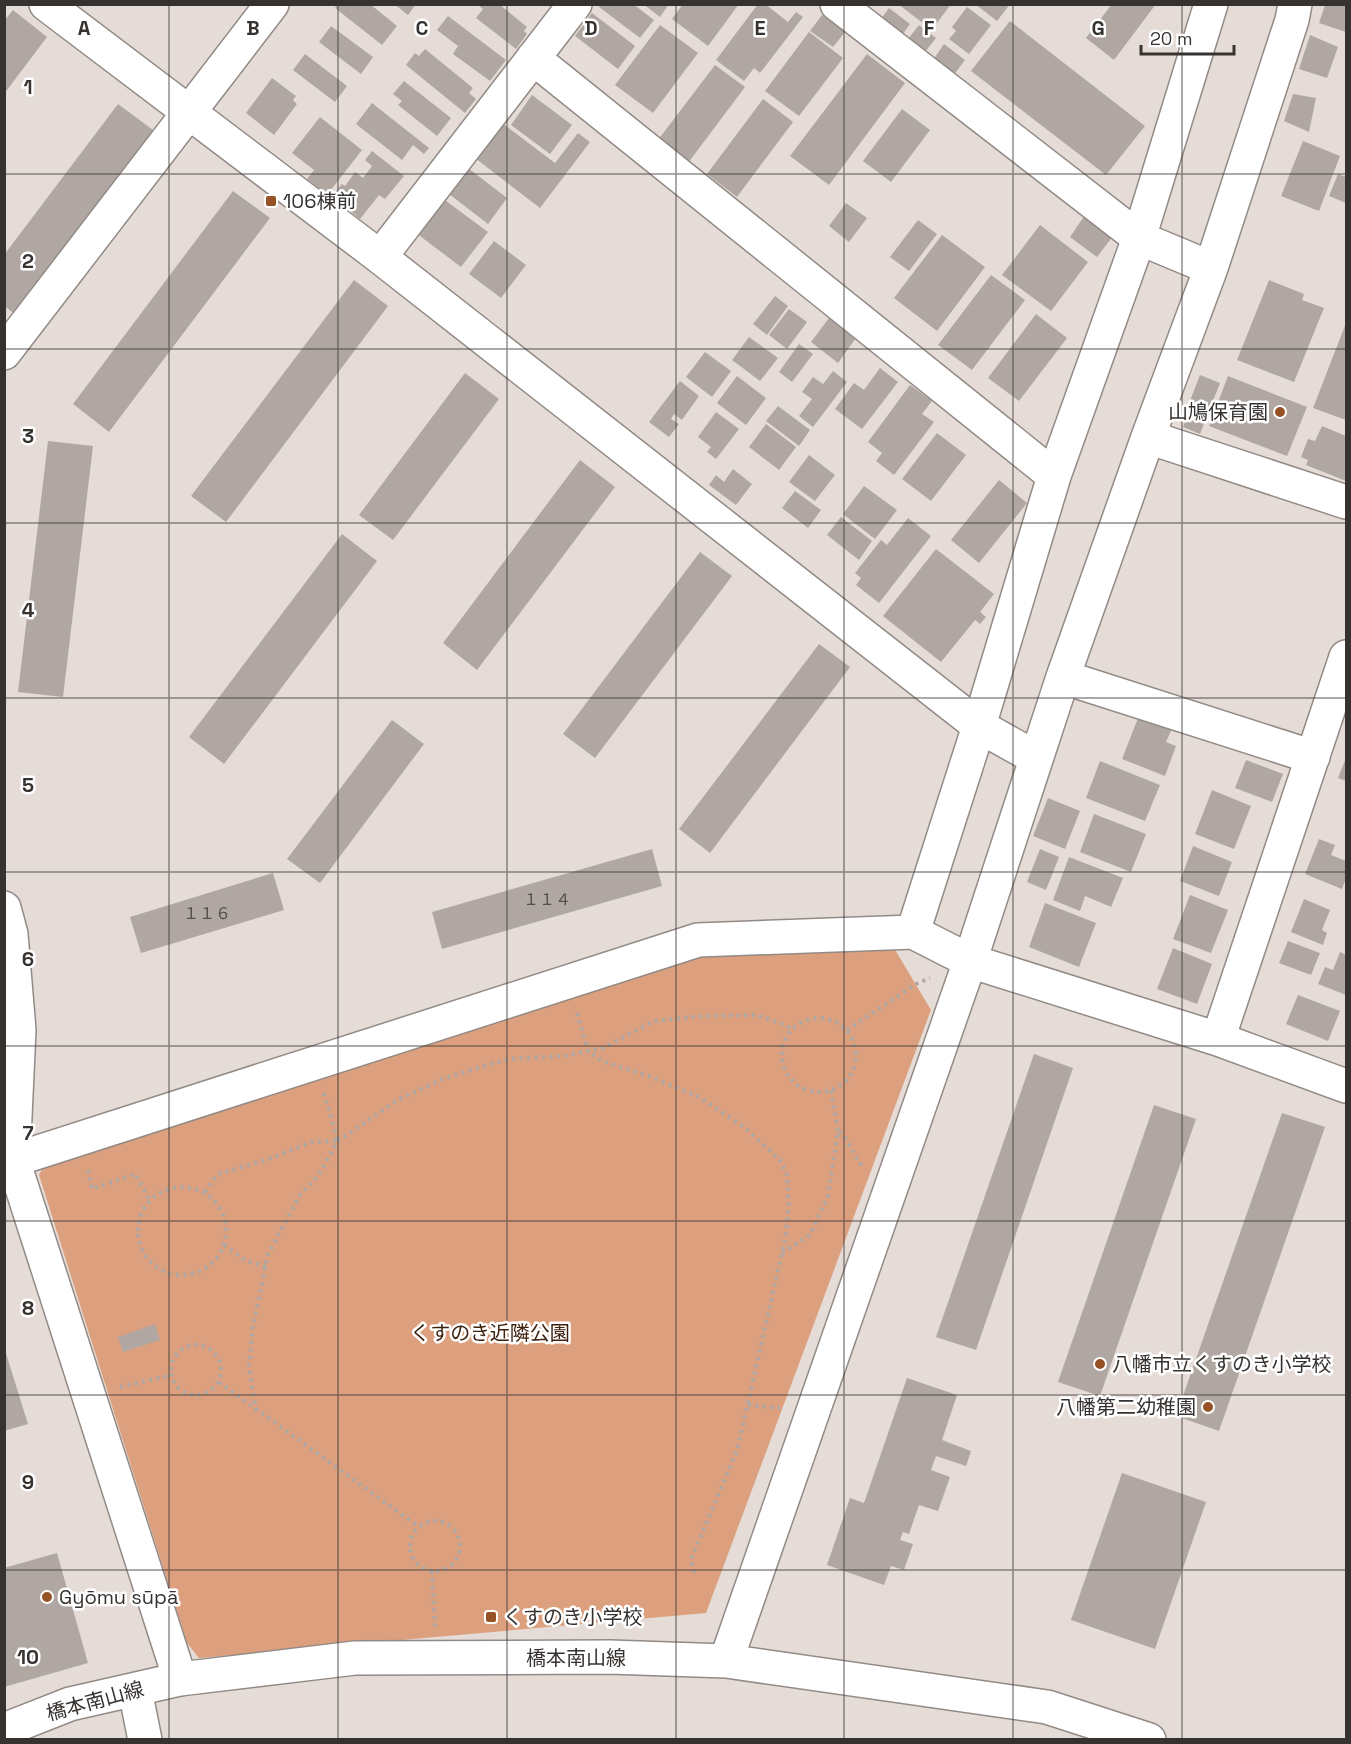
<svg xmlns="http://www.w3.org/2000/svg" width="1351" height="1744" viewBox="0 0 1351 1744" font-family="'Space Grotesk','Noto Sans JP',sans-serif">
<rect width="100%" height="100%" fill="#e6dcd7"/>
<path fill="#dca07e" d="M894,948L931,1010L706,1613L199,1658L187,1643L39,1175L49,1156L702,956Z"/>
<path fill="#b0a7a2" d="M338,4H370L397,26L382,45L335,8Z
M394,4H416L408,15Z
M477,4H499L527,27L524,31L527,34L516,49L476,18L483,9Z
M601,4H633L654,20L640,38L599,7Z
M643,4H669L660,17Z
M683,4H739L708,46L672,19Z
M758,4H765L788,22L796,12L803,17L760,73L754,68L744,81L716,60Z
M898,4H951L932,30Z
M975,4H1010L997,21Z
M1112,4H1156L1114,60L1086,38Z
M1325,5H1346V32L1319,23Z
M967,7L991,25L969,54L949,39L956,31L952,27Z
M889,8L910,24L902,35L881,19Z
M13,10L47,37L4,94V21Z
M592,13L635,46L618,69L575,36Z
M822,15L845,32L833,47L810,31Z
M448,16L506,60L490,81L453,54L458,46L437,30Z
M1010,21L1145,126L1106,175L971,71Z
M660,25L698,53L653,113L615,85Z
M919,25L936,38L925,52L908,39Z
M331,26L373,57L361,74L319,42Z
M809,32L843,58L799,116L765,91Z
M1310,35L1338,47L1327,78L1299,69Z
M944,44L965,60L953,76L933,60Z
M425,49L473,88L469,93L476,99L465,113L406,65L415,53L419,56Z
M305,54L347,86L335,102L293,70Z
M867,54L905,83L829,185L790,156Z
M715,65L745,87L688,163L658,140Z
M272,78L296,96L293,100L297,104L274,135L246,113Z
M404,81L451,118L437,136L398,105L402,101L393,94Z
M1293,94L1316,98L1309,132L1284,121Z
M532,95L572,125L550,154L511,125Z
M763,99L793,122L737,197L707,174Z
M372,103L429,148L424,154L413,145L402,160L356,124Z
M118,104L153,130L15,314L4,306V255Z
M902,109L930,130L891,182L863,161Z
M320,117L362,150L327,195L307,179L314,170L292,153Z
M502,123L555,163L578,133L590,142L540,208L475,158Z
M1303,141L1340,156L1319,211L1281,196Z
M372,151L404,176L385,199L379,195L360,219L332,196L342,184L345,186L355,172L363,178L372,166L365,160Z
M468,168L507,198L488,224L449,194Z
M1338,174L1346,177V203L1329,196Z
M233,191L270,218L109,432L73,404Z
M442,198L488,232L461,267L416,233Z
M846,203L867,218L849,242L829,226Z
M1085,215L1113,236L1097,257L1070,237Z
M918,220L937,234L909,271L890,257Z
M1040,225L1088,262L1051,311L1002,275Z
M942,235L985,267L937,331L894,298Z
M494,241L526,265L501,298L469,274Z
M991,275L1025,300L972,370L938,345Z
M354,280L388,306L226,522L191,496Z
M1269,280L1304,294L1302,300L1324,308L1294,382L1237,360Z
M775,296L788,306L767,335L753,324Z
M789,309L807,322L787,349L769,335Z
M1036,314L1067,338L1019,401L988,378Z
M829,318L856,338L838,363L811,342Z
M1346,323V420L1313,408Z
M749,337L778,358L760,381L732,360Z
M799,344L813,354L792,382L779,372Z
M705,352L731,371L712,397L686,377Z
M880,368L898,382L862,429L835,409L854,383L864,390Z
M833,371L847,382L813,427L799,416L812,399L802,392L813,377L823,384Z
M465,373L499,399L393,540L359,515Z
M1200,375L1220,383L1200,434L1183,427L1187,417L1184,416Z
M737,376L766,398L746,425L717,403Z
M1228,376L1307,407L1287,456L1209,426Z
M680,381L699,396L682,420L674,414L671,419L679,424L669,437L649,422Z
M910,385L932,401L922,414L934,422L894,475L876,461L882,453L868,442Z
M778,406L810,430L799,446L766,421Z
M716,412L739,429L716,459L707,452L711,447L698,437Z
M766,424L796,447L779,470L749,447Z
M1322,426L1346,436V481L1306,465L1308,460L1301,457L1308,439L1315,441Z
M937,433L966,455L931,501L902,479Z
M48,441L93,446L63,697L18,692Z
M809,455L835,475L815,501L789,482Z
M580,460L615,487L477,670L443,643Z
M733,469L752,484L736,505L709,485L716,475L724,482Z
M999,480L1027,503L979,563L951,540Z
M864,486L897,510L875,539L843,514Z
M795,491L821,510L808,528L782,508Z
M841,517L872,541L859,560L827,535Z
M908,518L931,536L879,603L856,585L861,578L855,573L881,540L887,545Z
M342,534L377,561L224,764L189,737Z
M936,549L994,594L980,612L986,617L980,624L975,620L941,662L883,616Z
M700,552L732,576L595,758L563,734Z
M819,644L850,667L710,853L679,829Z
M1140,713L1173,726L1166,742L1176,746L1165,776L1122,759Z
M392,720L424,744L320,883L287,859Z
M1346,758V781L1338,778Z
M1246,760L1283,774L1272,802L1235,788Z
M1100,761L1160,785L1145,821L1086,798Z
M1212,790L1251,806L1234,849L1195,834Z
M1048,798L1080,811L1065,849L1033,836Z
M1094,814L1146,834L1131,872L1080,852Z
M1319,839L1335,845L1331,855L1346,861V878L1342,889L1305,874Z
M1193,846L1232,862L1219,896L1180,881Z
M652,849L662,886L442,949L432,912Z
M1040,849L1059,857L1046,890L1027,882Z
M1069,857L1123,878L1111,907L1085,896L1080,911L1053,900Z
M273,873L284,910L141,953L130,917Z
M1190,895L1228,910L1211,953L1173,939Z
M1304,899L1330,910L1322,930L1327,933L1323,945L1291,932Z
M1045,903L1096,923L1079,967L1029,947Z
M1288,941L1320,953L1311,975L1279,963Z
M1173,948L1212,964L1197,1004L1157,989Z
M1340,952L1346,955V995L1318,984L1325,967L1333,970Z
M1298,995L1340,1011L1328,1041L1286,1024Z
M1034,1054L1073,1068L976,1350L936,1337Z
M1154,1105L1196,1119L1100,1396L1058,1382Z
M1282,1113L1325,1127L1219,1431L1176,1416Z
M155,1324L160,1340L123,1352L118,1337Z
M4,1347L28,1424L4,1431Z
M907,1378L957,1395L942,1440L971,1451L966,1466L936,1456L931,1470L950,1477L938,1511L919,1505L909,1534L903,1532L900,1540L913,1544L904,1570L891,1566L884,1585L827,1565L850,1498L864,1503Z
M1122,1473L1206,1502L1155,1649L1071,1620Z
M57,1553L88,1663L4,1687V1568Z"/>
<g fill="none" stroke-linecap="round" stroke-linejoin="round">
<g stroke="#928a85" stroke-width="36">
<path id="minor" d="M46,4L380,257L979,726L1036,758
M837,4L1139,238L1211,268
M533,58L1054,476
M380,257L575,4
M4,353L272,4
M1148,437L1346,502
M1063,677L1313,757
M4,908L11,934L19,1030L13,1160L180,1679
M913,932L979,726L1054,476L1139,238L1211,4
M1218,1039L1346,657
M4,1163L698,940L913,932L970,961L1218,1039L1346,1086
M726,1661L970,961L1063,677L1148,437L1211,268L1292,20L1295,4
M135,1690L145,1740
M4,1730L70,1704L180,1679L355,1658L610,1657L726,1661L1047,1707L1149,1740"/>
</g>
<path stroke="#b0a7a3" stroke-width="4" stroke-dasharray="3 4.5" stroke-linecap="butt" d="M577,1013L588,1051L602,1061L651,1077L699,1097L744,1127L780,1160L787,1175L789,1206L785,1240L737,1451L691,1559L694,1573
M782 1055a37 37 0 1 1 74 0a37 37 0 1 1-74 0Z
M847,1030L916,984L930,978
M324,1093L338,1141
M839,1132L845,1138L863,1168
M88,1170L92,1189L135,1174L150,1200
M138 1231a44 44 0 1 1 88 0a44 44 0 1 1-88 0Z
M205,1192L218,1174L266,1160L312,1142L337,1141
M224,1245L246,1261L266,1266
M782,1253L810,1235L828,1196L838,1131L831,1090
M171 1370a25 25 0 1 1 50 0a25 25 0 1 1-50 0Z
M219,1382L419,1527
M120,1387L172,1375
M748,1405L780,1408
M256,1411L249,1366L253,1325L263,1280L267,1256L300,1195L318,1176L338,1141L399,1099L445,1078L508,1059L564,1056L603,1048L654,1021L703,1016L755,1015L778,1022L792,1029
M410 1546a25 25 0 1 1 50 0a25 25 0 1 1-50 0Z
M432,1571L435,1628"/>
<use href="#minor" stroke="#fff" stroke-width="33"/>
</g>
<path fill="none" stroke="#363230" stroke-width="1.5" stroke-opacity="0.55" d="M169,4V1740M338,4V1740M507,4V1740M676,4V1740M844,4V1740M1013,4V1740M1182,4V1740M4,174H1346M4,349H1346M4,523H1346M4,698H1346M4,872H1346M4,1046H1346M4,1221H1346M4,1395H1346M4,1570H1346"/>
<g fill="#965125" stroke="#fff" stroke-width="2">
<rect x="265" y="195" width="12" height="12" rx="3"/>
<circle cx="1280" cy="412" r="6"/>
<circle cx="1100" cy="1364" r="6"/>
<circle cx="1208" cy="1407" r="6"/>
<circle cx="47" cy="1597" r="6"/>
<rect x="485" y="1611" width="12" height="12" rx="3"/>
</g>
<g text-anchor="middle" dominant-baseline="central" stroke-width="5" stroke-linejoin="round" paint-order="stroke">
<g font-size="16" fill="#544f4c">
<text x="547" y="899">１１４</text>
<text x="207" y="913">１１６</text>
</g>
<g font-size="20" fill="#363230" stroke="#fff" text-anchor="start">
<text x="283" y="201">106棟前</text>
<text x="1268" y="412" text-anchor="end">山鳩保育園</text>
<text x="1112" y="1364">八幡市立くすのき小学校</text>
<text x="1196" y="1407" text-anchor="end">八幡第二幼稚園</text>
<text x="59" y="1597">Gyōmu sūpā</text>
<text x="503" y="1617">くすのき小学校</text>
</g>
<g font-size="20" fill="#3e210f" stroke="#fff">
<text x="490" y="1333">くすのき近隣公園</text>
</g>
<g font-size="20" fill="#363230" stroke="#fff">
<text x="576" y="1658">橋本南山線</text>
<text transform="translate(95 1701) rotate(-15)">橋本南山線</text>
</g>
</g>
<g font-size="20" text-anchor="middle" font-weight="bold" fill="#363230" stroke="#fff" stroke-width="5" stroke-linejoin="round" paint-order="stroke">
<text x="84" y="35">A</text>
<text x="253" y="35">B</text>
<text x="422" y="35">C</text>
<text x="591" y="35">D</text>
<text x="760" y="35">E</text>
<text x="929" y="35">F</text>
<text x="1098" y="35">G</text>
<text x="28" y="94">1</text>
<text x="28" y="268">2</text>
<text x="28" y="443">3</text>
<text x="28" y="617">4</text>
<text x="28" y="792">5</text>
<text x="28" y="966">6</text>
<text x="28" y="1140">7</text>
<text x="28" y="1315">8</text>
<text x="28" y="1489">9</text>
<text x="28" y="1664">10</text>
</g>
<rect width="1351" height="1744" fill="none" stroke="#363230" stroke-width="12"/>
<path d="M1141 45v9h93v-9" fill="none" stroke="#363230" stroke-width="3"/>
<text x="1150" y="45" font-size="18" fill="#363230" stroke="#ffffff" stroke-width="4.5" paint-order="stroke">20 m</text>
</svg>
